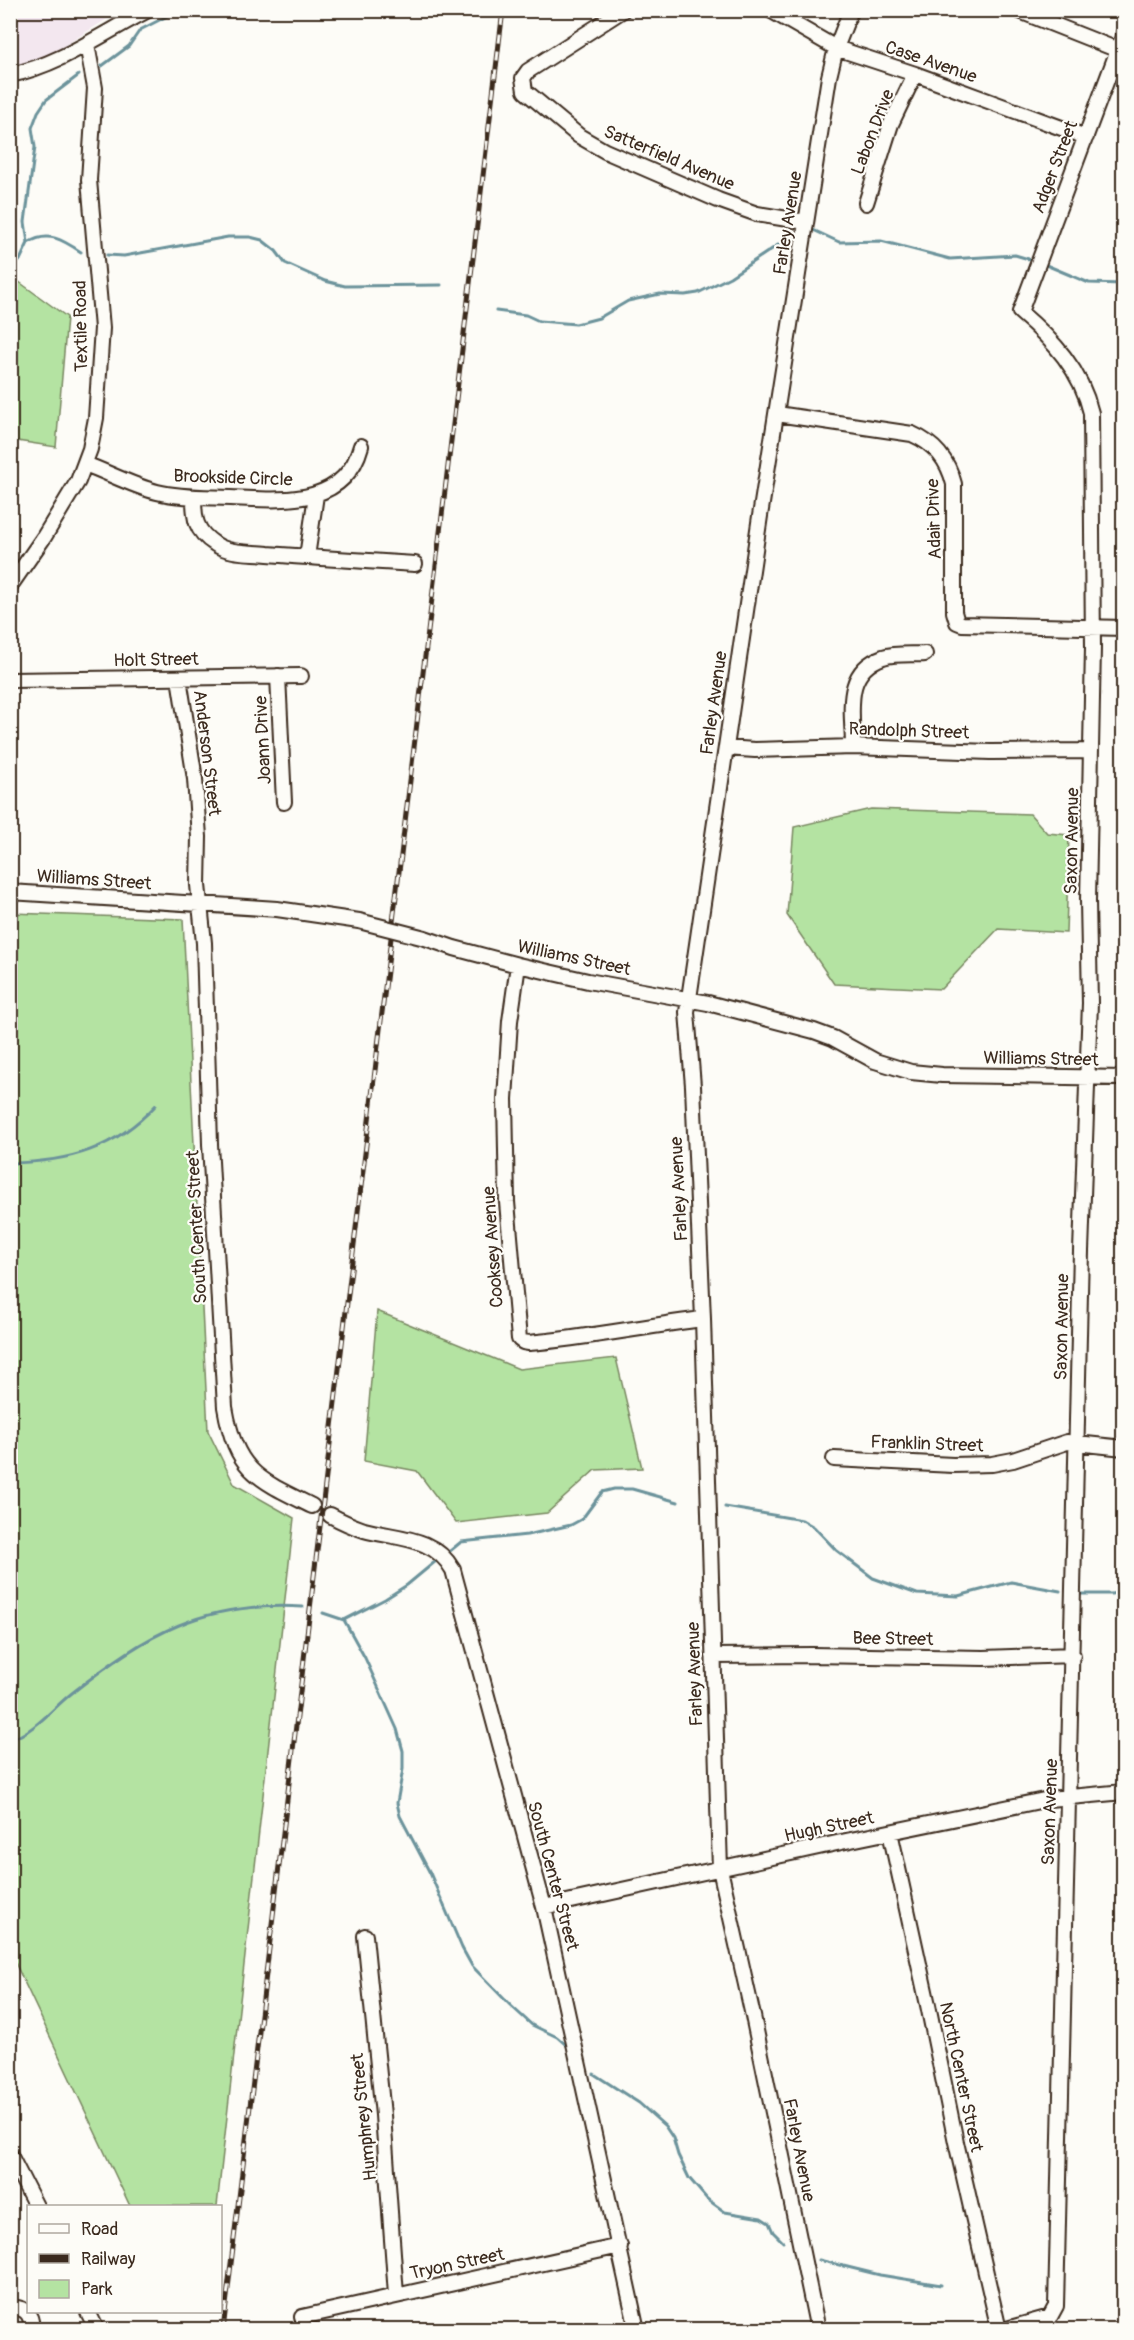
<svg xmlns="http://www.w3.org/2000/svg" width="1134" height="2340" viewBox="0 0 1134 2340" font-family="Pangolin,sans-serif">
<rect width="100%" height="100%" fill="#fdfcf7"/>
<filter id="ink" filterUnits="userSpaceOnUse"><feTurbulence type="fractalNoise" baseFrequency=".0167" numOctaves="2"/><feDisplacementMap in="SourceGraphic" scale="12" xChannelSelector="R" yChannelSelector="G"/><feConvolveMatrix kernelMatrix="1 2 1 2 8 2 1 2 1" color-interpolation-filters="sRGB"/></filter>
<g filter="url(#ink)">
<path fill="#f3e7ef" d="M11,11H120L11,79Z"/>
<path fill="#b4e3a2" stroke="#788660" stroke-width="1.5" d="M11,276L67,317L56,447L11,440Z
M871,809L1030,814L1047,833L1069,835L1066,933L998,929L941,989L834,984L787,915L794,827Z
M11,913L183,919L208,1431L234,1484L294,1518L217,2206H130L11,1954Z
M377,1311L519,1369L616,1358L642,1468L595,1470L547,1513L456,1523L417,1471L364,1461Z"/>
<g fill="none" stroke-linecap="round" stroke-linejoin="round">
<path stroke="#6c939b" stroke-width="3" d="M102,66L129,46L140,30L179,10
M809,228L839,242L881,241L950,259L1015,255L1032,260
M28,243C48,230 63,240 81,252
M107,255L124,256L228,237H250L262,240L276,251L285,263L325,281L345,286L441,285
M1046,265L1089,283L1124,284
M10,272L20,260L28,243L25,222L35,147L32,128L38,112L46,100L79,75
M496,311L526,315L539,321L576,324L599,318L628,301L660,294L685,295L698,293L730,277L796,233
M10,1163C69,1162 115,1149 156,1105
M10,1279V1281
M725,1507L802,1520L814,1527L836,1550L873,1578L917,1594L958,1596L1011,1582L1060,1591
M450,1551L461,1542L527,1535L571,1525L582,1519L602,1492L614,1489H632L678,1502
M1082,1594H1111L1124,1592
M323,1613L344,1620L385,1599L407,1585L436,1561
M344,1620L365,1658L397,1729L403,1751V1769L397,1803L400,1816L430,1873L462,1948L472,1966L510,2005L532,2025L557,2037L566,2045
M10,1740C35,1731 52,1709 72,1693C148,1633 203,1601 303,1607
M594,2074L639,2103L665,2126L673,2138L678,2155L689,2178L707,2199L725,2212L761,2218L769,2223L773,2232L783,2242
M819,2260L880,2275L941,2285"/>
<g stroke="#3b2a1e" stroke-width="18">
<path id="minor" d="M623,10L528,71L523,78L525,91L579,136L605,151L718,200L757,214L806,222
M770,10L836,48L915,74L1086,137
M1017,10L1118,50
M10,75C60,65 103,33 148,10
M866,203L891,124L915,74
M777,414L912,434C935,444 948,460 954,484V612L957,622L962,624L1124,628
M85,464C109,473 133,486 157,492C181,498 206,497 230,498C281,500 344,508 361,446
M194,497C194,518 195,531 215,544C229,554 251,552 268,554C317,558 366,561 415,564
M307,557L316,495
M10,586L44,537L78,481L90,449L96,418L102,328L89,180L95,88L87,44
M278,676L284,802
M179,678L195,779L199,837L198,885L204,943L210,1144L225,1407C236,1471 257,1479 312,1506
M10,680L301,676
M853,747C853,712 842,672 883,657C895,653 912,655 925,654
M726,748L755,750L853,747L990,752L1091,751
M10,892L277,909L359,921
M425,938L454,948L518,965L588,981L708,1003L814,1031L833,1038L875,1061L911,1072L942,1075L1124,1078
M518,965L510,1021L505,1099L507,1202L519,1339L523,1342L529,1343C587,1338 645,1326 703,1319
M834,1459L953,1465L992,1464L1013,1460L1067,1442L1124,1448
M330,1515C341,1521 352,1526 364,1530C398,1539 434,1536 453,1570L544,1907L637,2330
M713,1656L812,1655L984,1658L1073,1655
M890,1832L928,2005L956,2142L999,2330
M544,1907L846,1841L1049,1799L1124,1792
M365,1936L383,2115L396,2295
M10,2155L36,2206
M10,2308C25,2306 33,2315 31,2330
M88,2312L97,2330
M306,2330L302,2317L620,2246
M818,2330L753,2016L720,1869L703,1319L693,1086L687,1012L760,516L829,77L836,48L851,10
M1003,2330L1050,2317L1056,2306L1081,1251L1090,1003L1088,901L1093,647L1091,413C1081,370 1053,340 1020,312L1124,34"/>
</g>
<use href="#minor" stroke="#fdfcf7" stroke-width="14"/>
<g stroke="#3b2a1e" stroke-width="5">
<path id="rail" d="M223,2330L503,10
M1120,2330L1124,2323"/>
</g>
<use href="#rail" stroke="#fdfcf7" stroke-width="3" stroke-dasharray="9" stroke-linecap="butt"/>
<g stroke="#3b2a1e" stroke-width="18" stroke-linecap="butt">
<path id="minor-bridge" d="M359,921L425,938"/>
</g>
<use href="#minor-bridge" stroke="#fdfcf7" stroke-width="14"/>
</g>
</g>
<g text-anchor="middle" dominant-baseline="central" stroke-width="4.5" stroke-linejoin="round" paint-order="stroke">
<g font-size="18" fill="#3b2a1e" stroke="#fdfcf7">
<text transform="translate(931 62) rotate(19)">Case Avenue</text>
<text transform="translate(873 132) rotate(-69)">Labon Drive</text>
<text transform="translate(669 158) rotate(23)">Satterfield Avenue</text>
<text transform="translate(1055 167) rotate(-69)">Adger Street</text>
<text transform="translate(788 223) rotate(-81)">Farley Avenue</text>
<text transform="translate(81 326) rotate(-91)">Textile Road</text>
<text transform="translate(233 478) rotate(2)">Brookside Circle</text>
<text transform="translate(934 519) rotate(-92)">Adair Drive</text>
<text transform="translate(156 660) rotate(-1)">Holt Street</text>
<text transform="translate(714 703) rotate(-82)">Farley Avenue</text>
<text transform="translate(909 731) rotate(2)">Randolph Street</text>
<text transform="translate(263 740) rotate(-93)">Joann Drive</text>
<text transform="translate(207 753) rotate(83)">Anderson Street</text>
<text transform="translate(1072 841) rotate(-89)">Saxon Avenue</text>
<text transform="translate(94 880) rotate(4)">Williams Street</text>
<text transform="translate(574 958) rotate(12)">Williams Street</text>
<text transform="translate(1041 1059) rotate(1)">Williams Street</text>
<text transform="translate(679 1189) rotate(-93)">Farley Avenue</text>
<text transform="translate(197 1227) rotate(-93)">South Center Street</text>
<text transform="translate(493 1247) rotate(-94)">Cooksey Avenue</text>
<text transform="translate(1062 1327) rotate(-89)">Saxon Avenue</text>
<text transform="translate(927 1444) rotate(2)">Franklin Street</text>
<text transform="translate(893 1639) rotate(1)">Bee Street</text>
<text transform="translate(695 1674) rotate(-92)">Farley Avenue</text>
<text transform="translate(1050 1812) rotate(-88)">Saxon Avenue</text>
<text transform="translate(829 1827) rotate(-12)">Hugh Street</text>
<text transform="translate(553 1876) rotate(75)">South Center Street</text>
<text transform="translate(961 2077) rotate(78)">North Center Street</text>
<text transform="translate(364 2117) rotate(-96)">Humphrey Street</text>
<text transform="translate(799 2150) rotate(79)">Farley Avenue</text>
<text transform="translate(457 2264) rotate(-12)">Tryon Street</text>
</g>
</g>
<rect width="1134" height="2340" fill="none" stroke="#fdfcf7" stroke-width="36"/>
<rect x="18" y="18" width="1098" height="2304" fill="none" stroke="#3b2a1e" stroke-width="2" filter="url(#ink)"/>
<rect x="27" y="2205" width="195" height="108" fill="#fdfcf7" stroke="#afa8a0" stroke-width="1.5"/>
<rect x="39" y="2224" width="30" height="9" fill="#fdfcf7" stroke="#afa8a0" stroke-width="1.5"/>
<text x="81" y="2235" font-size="18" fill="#3b2a1e">Road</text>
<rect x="39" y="2254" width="30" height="9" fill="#3b2a1e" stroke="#afa8a0" stroke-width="1.5"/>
<text x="81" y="2265" font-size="18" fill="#3b2a1e">Railway</text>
<rect x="39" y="2280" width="30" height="18" fill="#b4e3a2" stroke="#afa8a0" stroke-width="1.5"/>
<text x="81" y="2295" font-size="18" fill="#3b2a1e">Park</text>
</svg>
